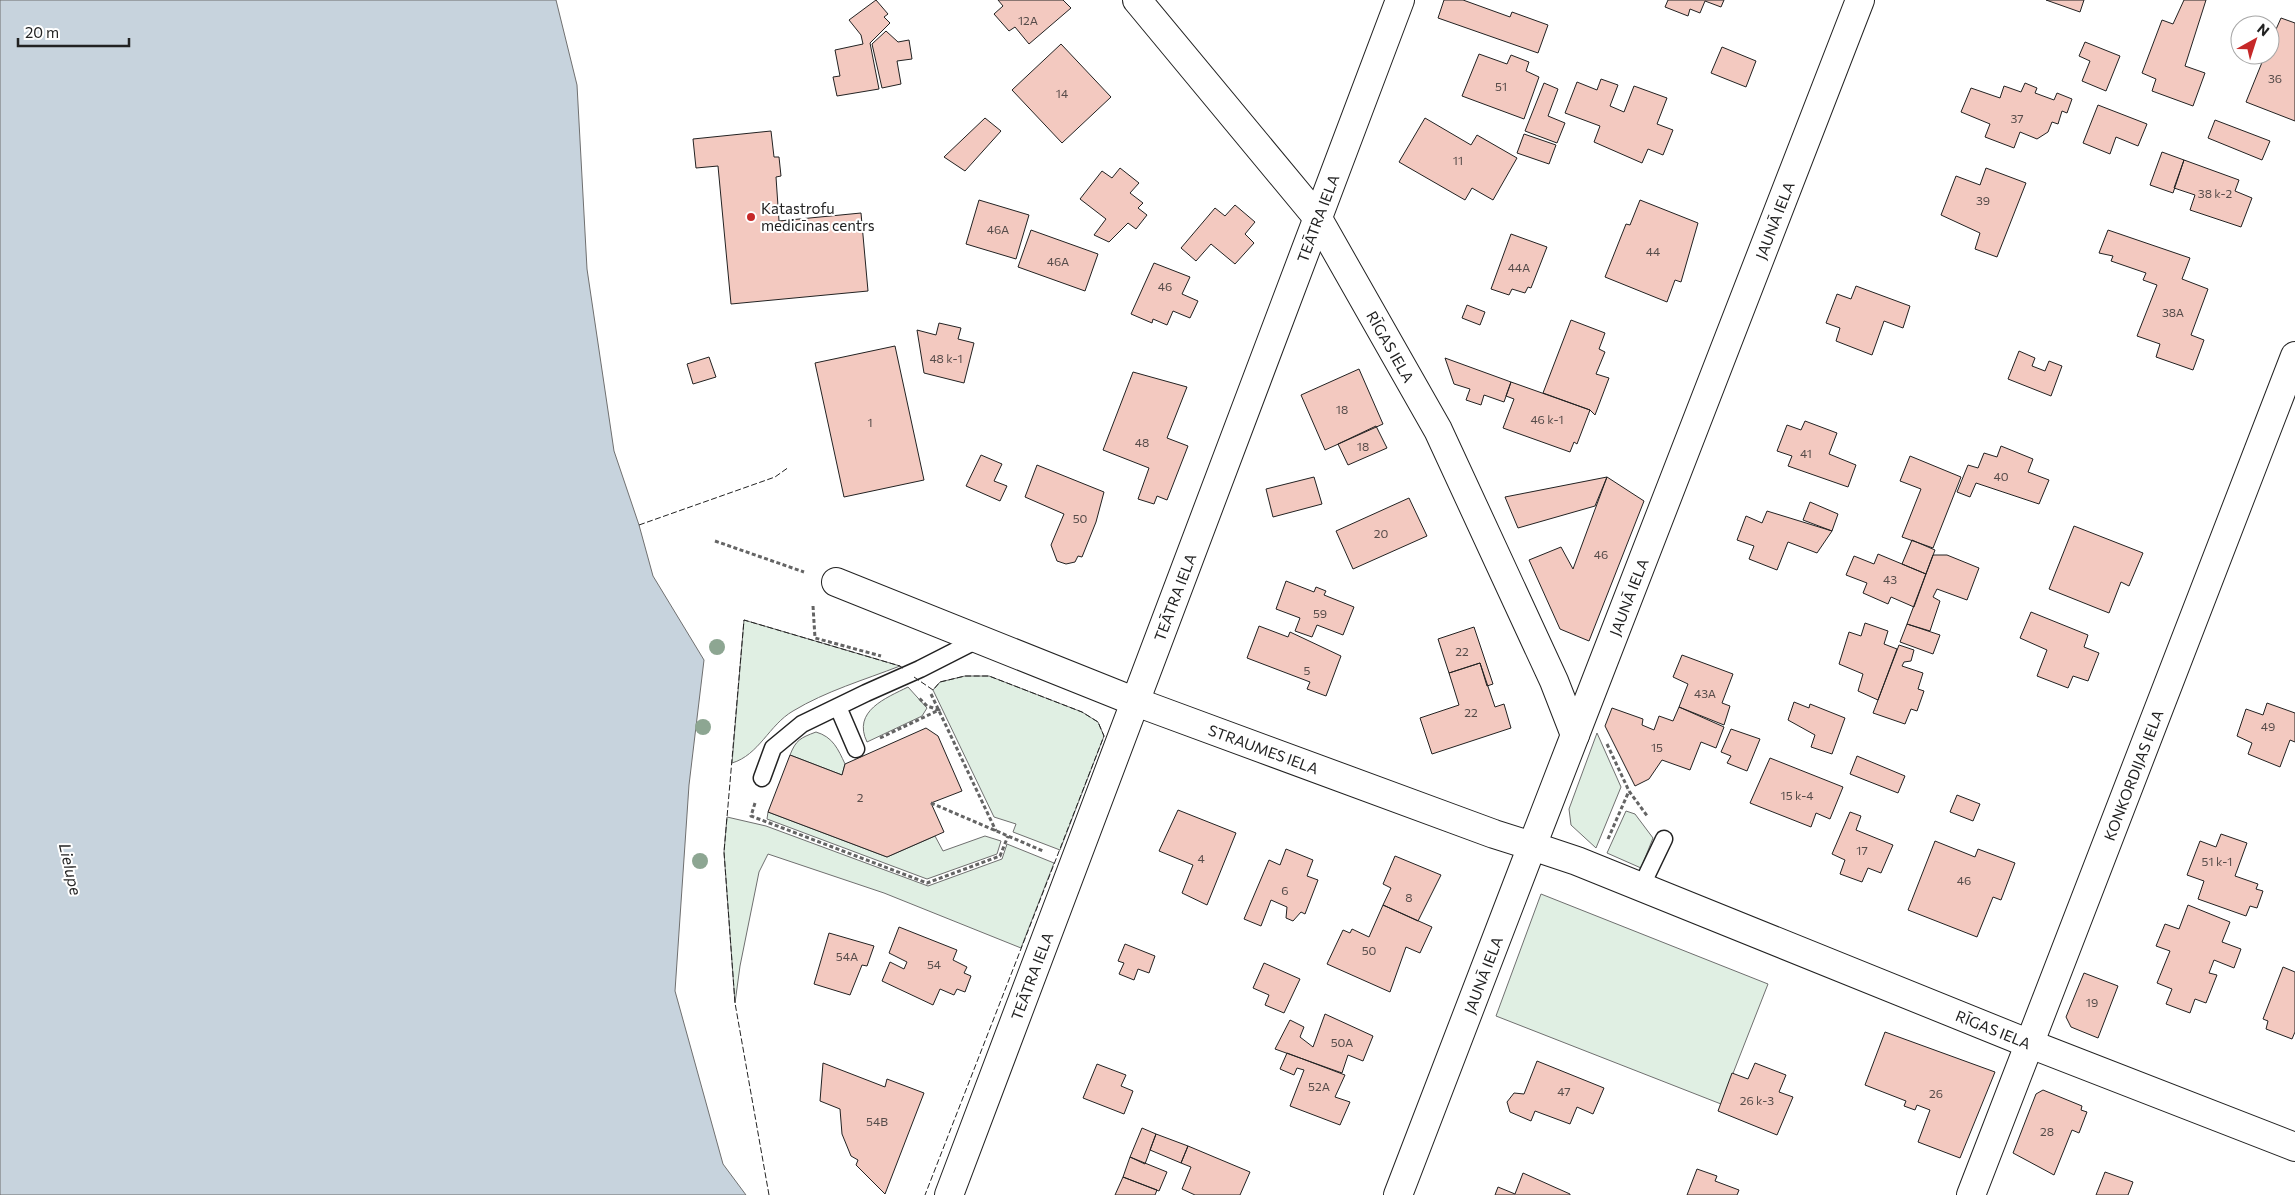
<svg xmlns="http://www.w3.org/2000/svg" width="2295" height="1195" viewBox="0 0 2295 1195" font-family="Commissioner,sans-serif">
<rect width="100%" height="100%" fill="#fff"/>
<path fill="#e0efe3" stroke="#6f6f6f" d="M744,620L900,666C864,680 826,691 793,711C769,725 759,755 732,763Z
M965,676H989L1082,712L1098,722L1104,736L1060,850L1013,832L1016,824L994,817L933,690L940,682Z
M908,687L927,708L922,716L867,742C852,711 886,698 908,687Z
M816,732C833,737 838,749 845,764L842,775L790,755C796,740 800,738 816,732Z
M1597,733L1621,787L1596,848L1571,825L1569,809Z
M1626,811L1635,814L1653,838L1641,868L1607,853Z
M768,812L887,857L935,836L943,851L985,836L1001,841L997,854L927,879L767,819Z
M727,817L766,826L928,886L1002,859L1007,844L1054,863L1021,948L884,893L768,854L759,872L740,966L735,1003L724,852Z
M1541,894L1768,984L1721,1104L1496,1016Z"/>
<path fill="#c7d3dd" stroke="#6f6f6f" d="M0,0H556L577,85L587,269L614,451L639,525L653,576L704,660L689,785L675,991L723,1164L746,1195H0Z"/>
<path fill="#f3c9c0" stroke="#222" d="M876,0L888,14L884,17L890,23L870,43L879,89L837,96L833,77L840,76L835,50L863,44L861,35L849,20Z
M998,0H1063L1071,8L1029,44L1015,27L1009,31L994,14L1003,6Z
M1444,0H1463L1510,17L1512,12L1548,25L1538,53L1438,18Z
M1668,0H1724L1721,7L1705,1L1700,13L1690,9L1688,16L1665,7Z
M2046,0H2084L2080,12Z
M2184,0H2206L2185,66L2205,73L2193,106L2152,91L2156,79L2142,73L2162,20L2173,24Z
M2281,18L2295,23V121L2246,102L2265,55H2270V43Z
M886,31L898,42L909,40L912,59L897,61L901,84L882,88L872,44Z
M2085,42L2120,56L2106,91L2082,81L2090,61L2079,56Z
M1061,44L1111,97L1062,143L1012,90Z
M1722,47L1756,61L1746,87L1711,73Z
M1479,54L1507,64L1511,55L1529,62L1526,71L1539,77L1524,119L1462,96Z
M1601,79L1618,85L1610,106L1624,112L1634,86L1667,98L1657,124L1673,130L1663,155L1648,149L1642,163L1594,142L1600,126L1565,113L1577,82L1597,90Z
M1544,83L1558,89L1548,116L1565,123L1557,143L1525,131Z
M2025,83L2037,88L2035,93L2054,100L2057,93L2072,99L2067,113L2062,111L2058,124L2052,122L2048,132L2037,139L2020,132L2014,148L1985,137L1990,124L1961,112L1971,88L2000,98L2004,86L2021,92Z
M2098,105L2147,124L2138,146L2116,137L2110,154L2083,143Z
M985,118L1001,131L965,171L944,157Z
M1425,118L1471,145L1477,135L1517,158L1493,200L1472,188L1465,200L1399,162Z
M2215,120L2270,141L2262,160L2208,138Z
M771,131L774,157H779L781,176L776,177L779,221L861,213L868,291L731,304L718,166L696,168L693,139Z
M1524,134L1556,145L1549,164L1517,153Z
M2162,152L2184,160L2173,193L2150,185Z
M2184,160L2239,180L2235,191L2252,198L2241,227L2190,210L2195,195L2174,188Z
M1120,168L1139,183L1130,193L1143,203L1138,208L1147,215L1136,229L1128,223L1109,242L1094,235L1106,219L1080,199L1102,171L1112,178Z
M1986,168L2026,183L1997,257L1975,249L1980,233L1941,215L1956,176L1980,185Z
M979,200L1029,215L1016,259L966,244Z
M1640,200L1698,223L1681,282L1675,280L1667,302L1605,277L1626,224L1630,225Z
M1235,205L1255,222L1245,234L1254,243L1235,264L1211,244L1196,261L1181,248L1215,208L1225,216Z
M1031,230L1098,254L1085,291L1018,267Z
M2108,230L2190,258L2182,279L2208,289L2191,335L2204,340L2193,370L2156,357L2160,344L2137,336L2157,285L2143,280L2146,273L2111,261L2113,256L2099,253Z
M1511,234L1547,247L1531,288L1528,287L1525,293L1512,289L1509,295L1491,289Z
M1154,263L1190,277L1182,294L1198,301L1190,318L1173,311L1167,325L1153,319L1152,323L1131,314Z
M1856,286L1910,306L1903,328L1884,321L1872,355L1836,341L1840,328L1826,323L1837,294L1851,299Z
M1467,305L1485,312L1480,325L1462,318Z
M1571,320L1605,333L1599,349L1605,352L1596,374L1609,378L1595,415L1590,410L1543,393Z
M939,323L961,328L958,339L974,343L964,383L924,373L917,330L936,335Z
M895,346L924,480L844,497L815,363Z
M2019,351L2035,358L2032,366L2045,371L2049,361L2062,366L2051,396L2008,379Z
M709,357L716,377L693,384L687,364Z
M1445,358L1511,382L1504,402L1484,395L1481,405L1466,400L1470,389L1454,384Z
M1359,369L1383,424L1325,450L1301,395Z
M1133,372L1187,387L1167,438L1188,446L1167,500L1157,496L1154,504L1138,499L1149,468L1103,450Z
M1511,382L1590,410L1577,444L1574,442L1570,452L1503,428L1514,399L1506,396Z
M1805,421L1837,433L1829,454L1856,465L1848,487L1788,466L1792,456L1777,451L1787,425L1801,430Z
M1376,426L1387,448L1348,465L1338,444Z
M2001,446L2033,459L2028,472L2049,480L2039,504L1976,483L1970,497L1957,492L1968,465L1978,468L1984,453L1997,457Z
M981,455L1002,464L994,481L1007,486L1000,501L966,486Z
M1910,456L1961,477L1933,548L1902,537L1921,489L1900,481Z
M1037,465L1104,492L1096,522L1082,557L1078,556L1075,562L1066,564L1057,561L1051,545L1064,514L1025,497Z
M1314,477L1322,504L1273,517L1266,489Z
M1607,477L1595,506L1518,528L1505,497Z
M1607,477L1644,501L1589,641L1560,629L1529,560L1561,547L1573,569Z
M1409,498L1427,536L1353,569L1336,531Z
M1810,502L1838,514L1832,531L1803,520Z
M1767,511L1832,531L1817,553L1788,542L1777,570L1749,559L1754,546L1737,540L1746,516L1762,523Z
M2074,526L2143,553L2129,586L2121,582L2109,613L2049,589Z
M1912,540L1935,550L1926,574L1902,564Z
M1878,554L1926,574L1914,607L1891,597L1888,604L1863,593L1867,583L1846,575L1854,556L1874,564Z
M1933,555H1947L1979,568L1967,600L1937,589L1933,597L1940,601L1930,631L1907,624Z
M1286,581L1314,592L1316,587L1326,591L1324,595L1354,607L1343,635L1317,625L1312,637L1295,631L1300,618L1276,609Z
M2031,612L2088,635L2084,647L2099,653L2088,681L2073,676L2068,688L2037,676L2047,650L2020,638Z
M1865,623L1888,631L1884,644L1897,649L1878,700L1858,691L1863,674L1839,664L1849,632L1861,636Z
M1907,624L1940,635L1933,654L1900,642Z
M1259,626L1288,637L1290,632L1341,656L1326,696L1307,689L1310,682L1247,658Z
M1474,627L1493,684L1487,686L1480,663L1449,673L1438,639Z
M1899,645L1914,650L1911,661L1904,662L1902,666L1923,673L1918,689L1924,691L1917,711L1911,709L1905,724L1873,713Z
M1682,655L1733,674L1722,703L1730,706L1724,725L1679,707L1688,684L1673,677Z
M1480,663L1495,707L1504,704L1511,728L1432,754L1420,718L1459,705L1449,673Z
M1794,702L1809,708L1810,704L1845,718L1832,754L1811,747L1815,735L1788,720Z
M2267,703L2295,713V742L2290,740L2280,767L2248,754L2252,743L2237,736L2246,709L2263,715Z
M1679,707L1724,727L1716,748L1701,742L1690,770L1662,760L1649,779L1635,786L1605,726L1612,708L1643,719L1642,725L1654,730L1659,716L1673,721Z
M926,728L938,736L962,791L931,803L944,832L887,857L768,812L790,755L842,775L845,764Z
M1731,729L1760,739L1747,771L1727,763L1731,756L1721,752Z
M1857,756L1905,776L1898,793L1850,774Z
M1770,758L1843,787L1830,819L1816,813L1811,827L1750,803Z
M1957,795L1980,804L1973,821L1950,812Z
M1178,810L1236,833L1207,905L1182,893L1193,865L1159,851Z
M1850,812L1861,816L1856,830L1893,845L1881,873L1868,868L1862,882L1840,874L1845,860L1832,854Z
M2221,834L2247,843L2235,876L2258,884L2256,889L2263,891L2257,908L2250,906L2246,916L2198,899L2204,881L2187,875L2200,841L2216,847Z
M1935,841L1975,857L1978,849L2015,863L2001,900L1993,897L1977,937L1908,910Z
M1286,849L1313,860L1307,876L1318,880L1305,914L1301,912L1293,921L1286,918L1287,907L1271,900L1261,926L1244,919L1269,860L1280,865Z
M1395,856L1441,875L1418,921L1383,905L1391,888L1383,884Z
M1383,905L1432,927L1420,953L1406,947L1390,992L1327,964L1343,930L1350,933L1352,929L1369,937Z
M2188,905L2230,922L2222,942L2241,949L2234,968L2214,960L2209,973L2217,975L2206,1003L2195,999L2190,1013L2166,1004L2172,989L2157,983L2170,951L2156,946L2165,924L2179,929Z
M899,927L957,950L953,960L967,967L964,973L971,976L965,992L957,989L954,995L940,989L933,1005L882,981L890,962L904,969L907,962L889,953Z
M829,933L874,946L867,966L862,965L850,995L814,984Z
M1125,944L1155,956L1149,973L1138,969L1134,980L1119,974L1124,963L1118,961Z
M1264,963L1300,979L1284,1013L1265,1005L1269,995L1253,988Z
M2283,967L2295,972V1032L2292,1039L2266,1029L2268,1021L2263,1019Z
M2084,973L2118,986L2098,1038L2071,1027L2066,1017Z
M1325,1014L1373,1036L1363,1061L1348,1055L1342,1073L1275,1049L1290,1020L1304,1027L1300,1037L1313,1047Z
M1885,1032L1995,1072L1960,1158L1918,1142L1930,1110L1917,1105L1915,1110L1904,1106L1906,1101L1865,1085Z
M1287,1053L1345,1075L1335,1097L1350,1102L1340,1125L1290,1106L1304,1070L1297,1068L1294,1075L1280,1069Z
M1537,1061L1604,1088L1593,1114L1577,1107L1570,1124L1535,1111L1531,1121L1510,1112L1507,1102L1514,1093L1524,1094Z
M823,1063L885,1087L887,1079L924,1093L885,1194L856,1165L858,1160L851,1156L842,1134L840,1109L820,1101Z
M1755,1063L1786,1075L1779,1092L1793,1097L1777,1135L1718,1111L1732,1073L1748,1079Z
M1097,1064L1126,1075L1121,1086L1133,1091L1124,1114L1083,1098Z
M2043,1090L2082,1106L2081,1110L2087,1112L2079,1133L2072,1130L2054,1175L2013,1153L2036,1094Z
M1142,1128L1156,1134L1145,1164L1130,1157Z
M1156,1134L1188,1146L1181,1163L1150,1150Z
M1188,1146L1250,1172L1240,1195H1195L1182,1189L1191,1167L1181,1163Z
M1130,1157L1167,1172L1159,1191L1123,1177Z
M1697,1169L1717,1176L1715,1181L1739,1190L1737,1195H1687Z
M2105,1172L2133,1182L2128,1195H2096Z
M1523,1173L1570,1194V1195H1495L1498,1187L1515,1194Z
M1123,1177L1157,1190L1155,1195H1115Z"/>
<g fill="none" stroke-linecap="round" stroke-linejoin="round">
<g stroke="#222" stroke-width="19">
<path id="lane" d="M838,707L856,749
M762,778L773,748L802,724L866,693L920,669L977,640
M1641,887L1664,839"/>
</g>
<g stroke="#222" stroke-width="30">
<g id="street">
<path d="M1137,0L1317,217"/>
<path id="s1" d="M836,582L1136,702L1494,834L1532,846L1398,1195"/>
<path id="s2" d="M1575,735L1860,0"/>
<path id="s3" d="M949,1195L1400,0"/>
<path id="s4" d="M1971,1195L2295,356"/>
</g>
</g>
<g stroke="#222" stroke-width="30">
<g id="secondary">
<path id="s5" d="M1317,217L1438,430L1554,681L1575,735L1532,846L1577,861L2030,1044L2295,1147"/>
</g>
</g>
<path stroke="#646464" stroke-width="3" stroke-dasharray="4 2.5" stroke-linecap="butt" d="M715,541L804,572
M813,606L815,638L881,656
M931,694L996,831
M880,738L939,710L927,706L919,698
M1607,744L1629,791L1648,817
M755,803L751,816L927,883L1000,856L1008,836
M931,803L1043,851
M1608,839L1629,791"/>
<use href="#lane" stroke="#fff" stroke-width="16"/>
<use href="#street" stroke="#fff" stroke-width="28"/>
<use href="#secondary" stroke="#fff" stroke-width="28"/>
<path stroke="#222" stroke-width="1" stroke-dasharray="6 2.5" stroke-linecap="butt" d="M639,525L775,477L789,467
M914,677L933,690L940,682L965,676H989L1082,712L1098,722L1104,736L925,1195
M769,1195L735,1003L724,852L744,620L900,666L904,669"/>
</g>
<g fill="#8da692">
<circle cx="717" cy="647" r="8"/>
<circle cx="703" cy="727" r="8"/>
<circle cx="700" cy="861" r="8"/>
</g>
<circle fill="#c62828" stroke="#fff" stroke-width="2" cx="751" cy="217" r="5"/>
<g text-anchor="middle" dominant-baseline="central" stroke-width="4" stroke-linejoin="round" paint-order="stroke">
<g font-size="12" fill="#564c4a">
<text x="1028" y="20">12A</text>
<text x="2275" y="78">36</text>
<text x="1501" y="86">51</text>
<text x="1062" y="93">14</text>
<text x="2017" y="118">37</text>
<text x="1458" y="160">11</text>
<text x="2215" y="193">38 k-2</text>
<text x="1983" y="200">39</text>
<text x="998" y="229">46A</text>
<text x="1653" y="251">44</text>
<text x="1058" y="261">46A</text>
<text x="1519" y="267">44A</text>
<text x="1165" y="286">46</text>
<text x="2173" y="312">38A</text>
<text x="946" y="358">48 k-1</text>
<text x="1342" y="409">18</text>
<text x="1547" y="419">46 k-1</text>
<text x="870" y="422">1</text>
<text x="1142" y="442">48</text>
<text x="1363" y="446">18</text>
<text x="1806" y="453">41</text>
<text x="2001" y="476">40</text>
<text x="1080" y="518">50</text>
<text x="1381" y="533">20</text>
<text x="1601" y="554">46</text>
<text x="1890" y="579">43</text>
<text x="1320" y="613">59</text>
<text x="1462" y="651">22</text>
<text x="1307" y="670">5</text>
<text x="1705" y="693">43A</text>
<text x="1471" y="712">22</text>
<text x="2268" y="726">49</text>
<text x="1657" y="747">15</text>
<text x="1797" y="795">15 k-4</text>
<text x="860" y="797">2</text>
<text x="1862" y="850">17</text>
<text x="1201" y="858">4</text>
<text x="2217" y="861">51 k-1</text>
<text x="1964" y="880">46</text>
<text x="1285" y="890">6</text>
<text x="1409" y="897">8</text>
<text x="1369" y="950">50</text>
<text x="847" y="956">54A</text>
<text x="934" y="964">54</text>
<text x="2092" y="1002">19</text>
<text x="1342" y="1042">50A</text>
<text x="1319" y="1086">52A</text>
<text x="1564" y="1091">47</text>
<text x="1936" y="1093">26</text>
<text x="1757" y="1100">26 k-3</text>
<text x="877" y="1121">54B</text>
<text x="2047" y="1131">28</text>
</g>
<g font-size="15" fill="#222" stroke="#fff" text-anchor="start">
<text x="761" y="208">Katastrofu<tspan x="761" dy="17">medicīnas centrs</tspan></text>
</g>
<g font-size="15" fill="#222" stroke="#fff">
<text stroke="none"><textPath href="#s3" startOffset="1044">TEĀTRA IELA</textPath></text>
<text stroke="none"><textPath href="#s2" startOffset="552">JAUNĀ IELA</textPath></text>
<text stroke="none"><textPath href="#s5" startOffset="149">RĪGAS IELA</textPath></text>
<text stroke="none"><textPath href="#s2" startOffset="148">JAUNĀ IELA</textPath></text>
<text stroke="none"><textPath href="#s3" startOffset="639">TEĀTRA IELA</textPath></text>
<text stroke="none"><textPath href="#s1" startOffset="459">STRAUMES IELA</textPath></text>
<text stroke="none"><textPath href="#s4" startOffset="450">KONKORDIJAS IELA</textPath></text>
<text transform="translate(1483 975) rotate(-69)">JAUNĀ IELA</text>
<text stroke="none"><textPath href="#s3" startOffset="234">TEĀTRA IELA</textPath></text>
<text stroke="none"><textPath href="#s5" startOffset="1195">RĪGAS IELA</textPath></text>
</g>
<g font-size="16" font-style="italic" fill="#222" stroke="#fff">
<text transform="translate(71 869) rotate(77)">Lielupe</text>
</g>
</g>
<g transform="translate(2255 40) rotate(39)"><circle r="24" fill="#ffffff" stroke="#a7a7a7"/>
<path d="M0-4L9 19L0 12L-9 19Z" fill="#c62828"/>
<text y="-8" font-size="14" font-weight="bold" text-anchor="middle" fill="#222222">N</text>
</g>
<path d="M18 38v8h111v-8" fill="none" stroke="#222222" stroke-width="2.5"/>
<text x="25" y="38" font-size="15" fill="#222222" stroke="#ffffff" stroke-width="4" paint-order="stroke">20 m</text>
</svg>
